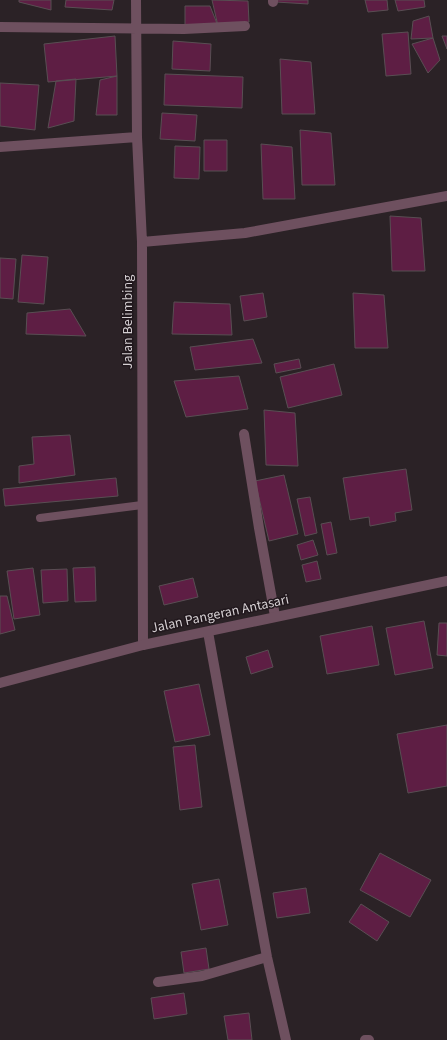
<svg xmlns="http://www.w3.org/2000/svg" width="447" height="1040" viewBox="0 0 447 1040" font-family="'Source Sans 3',sans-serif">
<rect width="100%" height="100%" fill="#2b2226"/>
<path fill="#5e1e44" stroke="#594e53" d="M19,0H51V10L19,2Z
M66,0H114L112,10L65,7Z
M212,0L248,1L249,22L218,26Z
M276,0H308V4L276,2Z
M365,0H387L388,10L368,12Z
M395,0H424L425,7L398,11Z
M185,6H210L218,26L185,27Z
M429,16L433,38L411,39L413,21Z
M408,32L411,74L386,76L382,34Z
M115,36L117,76L48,82L44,44Z
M442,36H447V49Z
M433,38L440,60L428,73L412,44Z
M173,41L211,44L210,71L172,69Z
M280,59L311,62L315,114H282Z
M165,74L243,77L242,108L164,105Z
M117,76V115H96L100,80Z
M76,79L74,121L48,128L56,81Z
M0,83L39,85L35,130L0,126Z
M162,113L197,115L195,141L160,139Z
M300,130L331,133L335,185H302Z
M204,140H227V171H204Z
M261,144L292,147L295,199H263Z
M175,146L200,147L199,179L174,178Z
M390,216L421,218L425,271H392Z
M22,255L48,257L44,304L18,302Z
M0,258L16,259L13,299L0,298Z
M263,293L267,317L244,321L240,296Z
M353,293L384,295L388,348H355Z
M174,302L230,304L232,335L172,334Z
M70,309L86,336L26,334L27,313Z
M253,339L262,363L195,370L190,347Z
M299,359L301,368L276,373L274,364Z
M334,364L342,395L288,408L280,377Z
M239,376L248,409L186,417L174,381Z
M264,410L295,413L298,466L266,465Z
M70,435L75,475L19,483V466L34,464L32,437Z
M406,469L412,510L395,513L396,521L370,526L369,517L350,520L343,478Z
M284,475L298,534L269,541L255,481Z
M116,478L118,496L5,506L3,489Z
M310,497L317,533L305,536L297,499Z
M331,522L337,553L327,555L321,524Z
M313,540L318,555L301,560L297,545Z
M317,561L321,579L306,582L302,565Z
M95,567L96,601L75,602L73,568Z
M33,568L40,615L14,619L7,571Z
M67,569L68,601L43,603L41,570Z
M193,578L198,597L164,605L159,586Z
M0,596H7L15,630L0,634Z
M424,621L433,668L395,675L386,628Z
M439,623H447V656L437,655Z
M372,626L379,665L327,674L320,636Z
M268,650L273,667L251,674L246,657Z
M199,684L210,735L175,742L164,691Z
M447,725V786L408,793L397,734Z
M195,745L202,807L180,810L173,747Z
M380,853L431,880L410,917L360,890Z
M219,879L228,925L201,930L192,884Z
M306,888L310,913L277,918L273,893Z
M361,904L389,922L377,941L349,922Z
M206,948L209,969L184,973L181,952Z
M184,993L187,1014L154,1019L151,998Z
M249,1013L252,1040H228L224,1016Z"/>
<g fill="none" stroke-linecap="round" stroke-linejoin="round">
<path stroke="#6e505f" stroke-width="8" d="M40,518L142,505"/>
<path stroke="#6e505f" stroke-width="10" d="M136,0L137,137L142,242L143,645
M273,0V2
M0,27L184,29L245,26
M0,147L137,137
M142,242L245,233L447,196
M244,434L259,528L275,616
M208,632L267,957L286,1040
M158,982L202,976L267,957
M365,1040H369"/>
<path stroke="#6e505f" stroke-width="10" d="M0,683L143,645L447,581"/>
</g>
<g text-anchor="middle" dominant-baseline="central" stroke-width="3" stroke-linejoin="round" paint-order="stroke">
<g font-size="14" fill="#d6d0d3" stroke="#21181d">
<text transform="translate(128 322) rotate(-90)">Jalan Belimbing</text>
<text transform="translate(220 614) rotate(-12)">Jalan Pangeran Antasari</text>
</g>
</g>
</svg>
